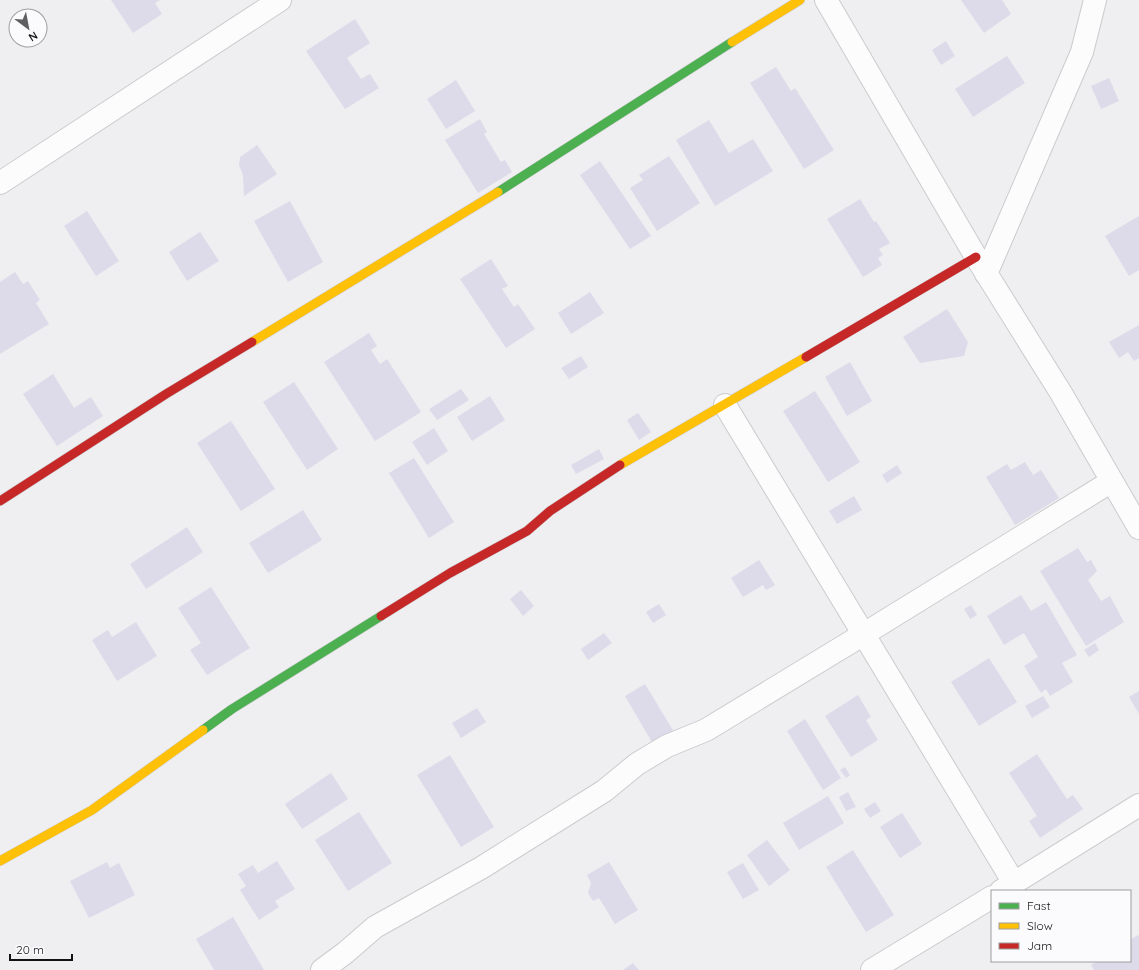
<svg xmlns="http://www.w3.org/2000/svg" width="1139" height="970" viewBox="0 0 1139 970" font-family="Quicksand,sans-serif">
<rect width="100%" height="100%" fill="#efeef1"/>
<path fill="#dddbe9" d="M111,0H160L155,3L162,14L133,33Z
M961,0H1002L1011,14L984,33Z
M355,19L370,43L347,58L361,79L370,74L379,88L345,109L306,51Z
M946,41L955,56L941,65L932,50Z
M1007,56L1025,83L973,117L955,89Z
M776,67L791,91L795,88L834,150L804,169L750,83Z
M1109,78L1119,101L1101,109L1091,86Z
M456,80L475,111L446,129L427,99Z
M480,119L487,132L484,134L501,162L505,160L512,172L478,193L445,140Z
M709,120L729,153L753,139L773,171L715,206L676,140Z
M257,145L277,174L244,196L243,175L239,165L240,157Z
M669,156L700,203L657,231L630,188L643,180L639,175Z
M600,161L651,236L630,249L580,175Z
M860,199L874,222L876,221L890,243L879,249L883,255L878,258L882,265L863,277L827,219Z
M290,201L323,262L288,282L254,221Z
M87,211L119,261L96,276L64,226Z
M1139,216V270L1129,276L1105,236Z
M200,232L219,261L187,281L169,252Z
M491,259L508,286L502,289L514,307L518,304L535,329L506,348L460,279Z
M15,272L23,284L28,281L40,300L36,303L49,324L0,354V282Z
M590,292L604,313L571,334L558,313Z
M947,309L968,342L964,356L920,363L903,337Z
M1139,325V358L1134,361L1128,352L1119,358L1109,342Z
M369,333L377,346L371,350L380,364L387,359L421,412L375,441L324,362Z
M581,356L588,367L569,379L561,368Z
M850,362L872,401L847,416L825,377Z
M53,374L74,408L91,397L103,416L57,446L23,394Z
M294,382L338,449L307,470L263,402Z
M461,389L469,400L437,420L429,409Z
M815,391L860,462L828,482L783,411Z
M490,396L505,420L472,441L457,417Z
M638,413L651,432L639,440L627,420Z
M231,421L275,489L241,511L197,443Z
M434,428L448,451L427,465L412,442Z
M599,449L604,459L576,474L571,465Z
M414,458L454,522L429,538L389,473Z
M1025,462L1033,475L1041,470L1059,498L1015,525L986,477L1007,464L1011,470Z
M897,465L902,473L887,483L882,475Z
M854,496L862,510L837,524L829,511Z
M303,510L322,540L268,573L249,543Z
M187,527L203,552L146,589L130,564Z
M1078,548L1087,562L1091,560L1097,571L1088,580L1101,601L1110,596L1124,622L1086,646L1040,571Z
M759,560L775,585L766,590L763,585L743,597L731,578Z
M211,587L250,648L207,675L190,650L201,643L178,608Z
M521,590L534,606L523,616L510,599Z
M1021,595L1031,611L1046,602L1077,655L1062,663L1073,682L1050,696L1046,689L1041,693L1024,666L1038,657L1024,633L1004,645L987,616Z
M659,604L666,615L653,623L646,612Z
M971,605L977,615L970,619L964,609Z
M136,622L157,656L117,681L92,640L108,630L112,637Z
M604,633L612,643L588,660L581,649Z
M1095,643L1099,650L1089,657L1084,650Z
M989,658L1017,702L979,726L951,682Z
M645,684L674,732L653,744L625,696Z
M1139,691V714L1129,697Z
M858,695L871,717L866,720L878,740L851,757L825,716Z
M1043,696L1050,707L1032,718L1025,706Z
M477,708L486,722L461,738L452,723Z
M805,719L841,778L823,790L787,731Z
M1037,754L1067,799L1073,795L1083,809L1040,838L1029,821L1037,816L1009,773Z
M450,755L494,827L461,847L417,775Z
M845,767L850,775L846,778L840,770Z
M331,773L348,799L302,829L285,804Z
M848,792L856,807L846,811L839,797Z
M828,796L844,823L799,850L783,823Z
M875,802L881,811L870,818L864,809Z
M359,812L392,863L348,891L315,840Z
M902,813L922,844L900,858L880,827Z
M767,840L790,870L769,886L747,855Z
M853,850L894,915L866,932L826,867Z
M277,861L295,889L275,901L279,907L259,920L240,890L246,886L238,874L253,865L258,873Z
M107,862L110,868L119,863L135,895L89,918L70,881Z
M609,862L638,910L615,924L599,898L593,901L588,893L591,883L587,875Z
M743,863L759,890L743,899L727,872Z
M233,917L264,970H214L196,939Z
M1138,935L1139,937V970H1094L1091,965L1098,961H1130V940Z
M633,963L639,970H623Z"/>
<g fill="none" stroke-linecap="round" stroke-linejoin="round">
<g stroke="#cbcbcd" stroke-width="24">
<path id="street" d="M826,0L976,257L1061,393L1139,528
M0,183L280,0
M986,274L1082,52L1095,0
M725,405L1014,883
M1001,891L1139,805
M322,970L345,953L375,927L481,868L604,791L637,764L667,746L706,730L864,634L1112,481
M872,970L992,897"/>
</g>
<g stroke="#cbcbcd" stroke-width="10">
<path id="fast" d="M498,192L732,42
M203,730L232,709L381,616"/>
</g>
<g stroke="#cbcbcd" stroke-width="10">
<path id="slow" d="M732,42L800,0
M252,342L498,192
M620,465L806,357
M0,861L92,810L203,730"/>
</g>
<g stroke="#cbcbcd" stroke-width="10">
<path id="jam" d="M806,357L976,257
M0,501L166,394L252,342
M381,616L450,573L527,531L550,511L620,465"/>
</g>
<use href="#street" stroke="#fdfcfd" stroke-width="22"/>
<use href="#fast" stroke="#4caf50" stroke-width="9"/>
<use href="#slow" stroke="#ffc107" stroke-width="9"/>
<use href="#jam" stroke="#c62828" stroke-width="9"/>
</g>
<rect x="991" y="890" width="140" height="72" fill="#fbfbfe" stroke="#9e9ea0"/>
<rect x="999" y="903" width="20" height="6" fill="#4caf50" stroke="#9e9ea0"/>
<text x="1027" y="910" font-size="12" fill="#121214">Fast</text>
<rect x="999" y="923" width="20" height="6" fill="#ffc107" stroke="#9e9ea0"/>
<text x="1027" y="930" font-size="12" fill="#121214">Slow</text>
<rect x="999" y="943" width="20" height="6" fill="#c62828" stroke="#9e9ea0"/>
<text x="1027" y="950" font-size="12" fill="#121214">Jam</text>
<g transform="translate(28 28) rotate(148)"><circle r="19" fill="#fbfbfe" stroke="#9e9ea0"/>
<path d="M0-3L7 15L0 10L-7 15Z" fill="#5f5f61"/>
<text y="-6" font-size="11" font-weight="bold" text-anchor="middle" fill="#121214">N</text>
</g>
<path d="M10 954v6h62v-6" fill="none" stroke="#121214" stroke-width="2"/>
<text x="16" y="954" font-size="12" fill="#121214" stroke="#fbfbfe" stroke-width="3" paint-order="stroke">20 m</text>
</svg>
